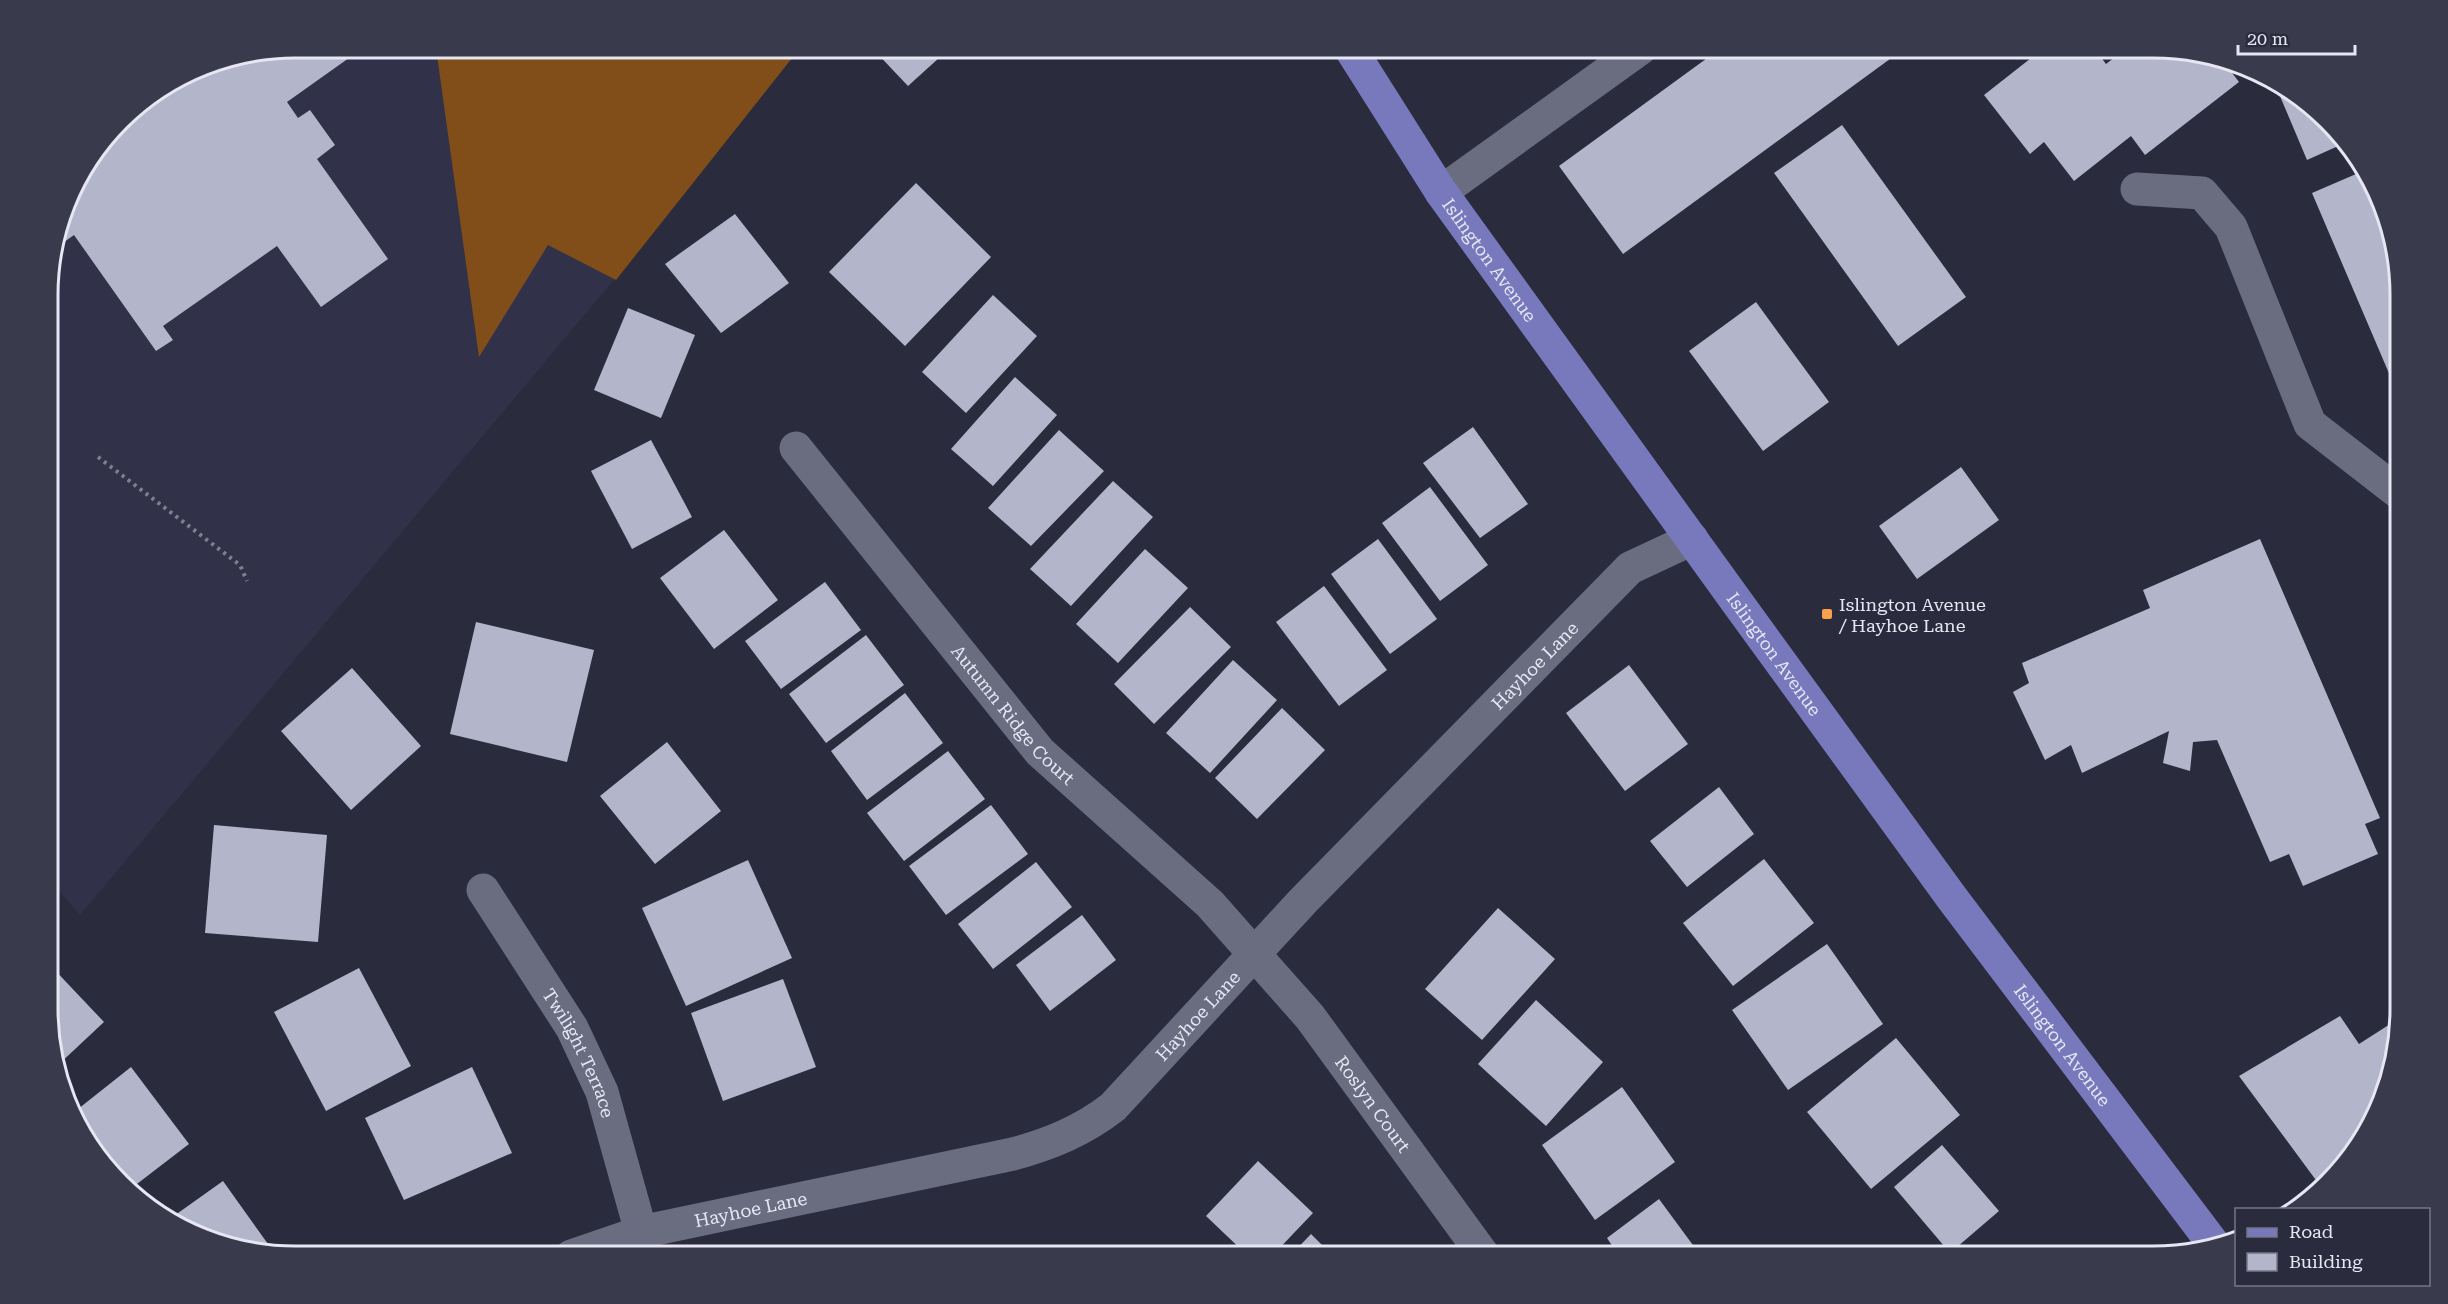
<svg xmlns="http://www.w3.org/2000/svg" width="2448" height="1304" viewBox="0 0 2448 1304" font-family="'Roboto Serif',serif">
<rect width="100%" height="100%" fill="#2a2b3c"/>
<path fill="#31324a" d="M296,48H554L639,250L80,915L50,880L49,279L73,187L132,110L201,67Z"/>
<path fill="#814d18" d="M436,48H800L616,280L548,245L479,357Z"/>
<path fill="#b3b6cb" d="M296,48H363L287,102L298,118L310,110L335,145L317,159L388,259L321,307L277,246L163,326L173,340L156,351L74,235L57,247L73,187L132,110L201,67Z
M872,48H950L908,86Z
M1721,48H1905L1623,254L1559,166Z
M2044,48H2094L2106,64L2127,48H2152L2226,65L2239,82L2145,155L2131,136L2074,181L2044,142L2030,154L1984,95Z
M2274,82L2315,109L2345,143L2307,160Z
M1842,125L1966,297L1898,346L1774,173Z
M2363,171L2398,264V383L2394,385L2312,193Z
M916,183L991,257L905,346L829,272Z
M735,214L789,283L721,333L665,264Z
M993,295L1037,336L966,413L922,372Z
M1756,302L1829,402L1763,451L1689,351Z
M628,308L695,335L661,418L594,390Z
M1015,377L1057,415L993,486L951,449Z
M1473,427L1528,504L1480,538L1423,463Z
M1059,430L1104,471L1031,546L988,508Z
M651,440L692,517L632,549L591,471Z
M1961,467L1999,520L1917,579L1879,526Z
M1113,481L1153,517L1071,606L1030,569Z
M1430,487L1488,565L1440,601L1382,523Z
M724,530L778,600L714,649L660,578Z
M1378,539L1437,619L1390,654L1331,574Z
M2260,539L2380,818L2365,824L2378,854L2303,886L2289,854L2270,862L2217,740L2193,742L2190,771L2163,763L2169,731L2082,773L2071,745L2045,760L2013,692L2029,683L2022,663L2150,608L2143,590Z
M1145,549L1188,588L1118,663L1076,624Z
M825,582L861,630L781,689L745,641Z
M1324,586L1387,670L1339,706L1276,622Z
M1190,607L1231,647L1154,724L1114,684Z
M476,622L594,650L567,762L450,734Z
M866,635L904,685L826,743L789,694Z
M1233,660L1277,700L1210,773L1166,733Z
M1629,665L1688,744L1625,791L1566,713Z
M352,668L421,746L351,810L281,731Z
M905,693L943,743L867,800L831,751Z
M1282,708L1325,750L1257,819L1215,778Z
M667,742L721,811L655,864L600,796Z
M948,751L985,799L904,861L867,813Z
M1719,787L1754,834L1687,887L1650,841Z
M991,805L1028,854L946,915L909,866Z
M214,825L327,835L318,942L205,933Z
M1764,859L1814,923L1733,986L1683,923Z
M748,860L792,958L686,1006L642,908Z
M1036,862L1072,907L993,969L958,924Z
M1498,908L1555,959L1482,1040L1425,989Z
M1082,915L1116,960L1050,1011L1016,965Z
M1827,944L1883,1024L1788,1090L1732,1010Z
M50,965L104,1022L57,1066L50,1041Z
M359,968L411,1066L326,1111L274,1012Z
M783,979L816,1067L723,1101L691,1013Z
M1536,1000L1603,1062L1546,1126L1478,1064Z
M2340,1016L2359,1044L2398,1019L2374,1118L2338,1172L2321,1187L2239,1076Z
M1896,1038L1960,1115L1871,1189L1807,1112Z
M131,1067L189,1144L133,1187L99,1159L73,1113Z
M472,1067L512,1153L404,1200L365,1118Z
M1622,1087L1675,1162L1595,1220L1542,1145Z
M1942,1145L1999,1211L1950,1253L1894,1187Z
M1258,1161L1313,1213L1272,1256H1248L1206,1216Z
M223,1181L273,1251L186,1230L171,1218Z
M1659,1199L1701,1256H1619L1607,1238Z
M1311,1234L1333,1256H1290Z
M1775,1246L1782,1256H1762Z
M2025,1246L2032,1256H2012Z"/>
<g fill="none" stroke-linecap="round" stroke-linejoin="round">
<path stroke="#7f808e" stroke-width="4" stroke-dasharray="3 4.5" stroke-linecap="butt" d="M98,457L240,565L247,581"/>
<g stroke="#6a6c80" stroke-width="33">
<path d="M2137,189L2202,193L2231,227L2310,424L2399,493"/>
<path d="M1441,192L1641,48"/>
<path id="s1" d="M796,448L1040,752L1210,904L1310,1017L1484,1256"/>
<path id="s2" d="M483,890L572,1028L602,1092L641,1232"/>
<path id="s3" d="M571,1256L641,1232L1013,1154C1050,1144 1082,1131 1113,1107L1303,901L1630,568L1692,539"/>
</g>
<path stroke="#7779bc" stroke-width="33" id="s4" d="M1350,48L1441,192L1742,609L1952,898L2215,1246"/>
</g>
<rect fill="#f9a04c" stroke="#2a2b3c" stroke-width="2" x="1821" y="608" width="12" height="12" rx="3"/>
<g text-anchor="middle" dominant-baseline="central" stroke-width="6" stroke-linejoin="round" paint-order="stroke">
<g font-size="18" fill="#e6e7f2" stroke="#2a2b3c">
<text stroke="none"><textPath href="#s4" startOffset="254">Islington Avenue</textPath></text>
<text stroke="none"><textPath href="#s4" startOffset="740">Islington Avenue</textPath></text>
<text stroke="none"><textPath href="#s3" startOffset="1176">Hayhoe Lane</textPath></text>
<text stroke="none"><textPath href="#s1" startOffset="344">Autumn Ridge Court</textPath></text>
<text stroke="none"><textPath href="#s3" startOffset="690">Hayhoe Lane</textPath></text>
<text stroke="none"><textPath href="#s4" startOffset="1226">Islington Avenue</textPath></text>
<text stroke="none"><textPath href="#s2" startOffset="190">Twilight Terrace</textPath></text>
<text stroke="none"><textPath href="#s1" startOffset="876">Roslyn Court</textPath></text>
<text stroke="none"><textPath href="#s3" startOffset="186">Hayhoe Lane</textPath></text>
</g>
<g font-size="18" fill="#e6e7f2" stroke="#2a2b3c" text-anchor="start">
<text x="1839" y="604">Islington Avenue<tspan x="1839" dy="21">/ Hayhoe Lane</tspan></text>
</g>
</g>
<path d="M0 0H2448V1304H0ZM295 58H2153A237 237 0 0 1 2390 295V1009A237 237 0 0 1 2153 1246H295A237 237 0 0 1 58 1009V295A237 237 0 0 1 295 58Z" fill="#393a4b" fill-rule="evenodd"/>
<path fill="none" stroke="#e6e7f2" stroke-width="3" d="M295 58H2153A237 237 0 0 1 2390 295V1009A237 237 0 0 1 2153 1246H295A237 237 0 0 1 58 1009V295A237 237 0 0 1 295 58Z"/>
<rect x="2235" y="1208" width="195" height="78" fill="#2a2b3c" stroke="#757685" stroke-width="1.5"/>
<rect x="2247" y="1228" width="30" height="9" fill="#7779bc" stroke="#757685" stroke-width="1.5"/>
<text x="2289" y="1238" font-size="18" fill="#e6e7f2">Road</text>
<rect x="2247" y="1253" width="30" height="18" fill="#b3b6cb" stroke="#757685" stroke-width="1.5"/>
<text x="2289" y="1268" font-size="18" fill="#e6e7f2">Building</text>
<path d="M2238 45v9h117v-9" fill="none" stroke="#e6e7f2" stroke-width="3"/>
<text x="2247" y="45" font-size="18" fill="#e6e7f2" stroke="#2a2b3c" stroke-width="4.5" paint-order="stroke">20 m</text>
</svg>
